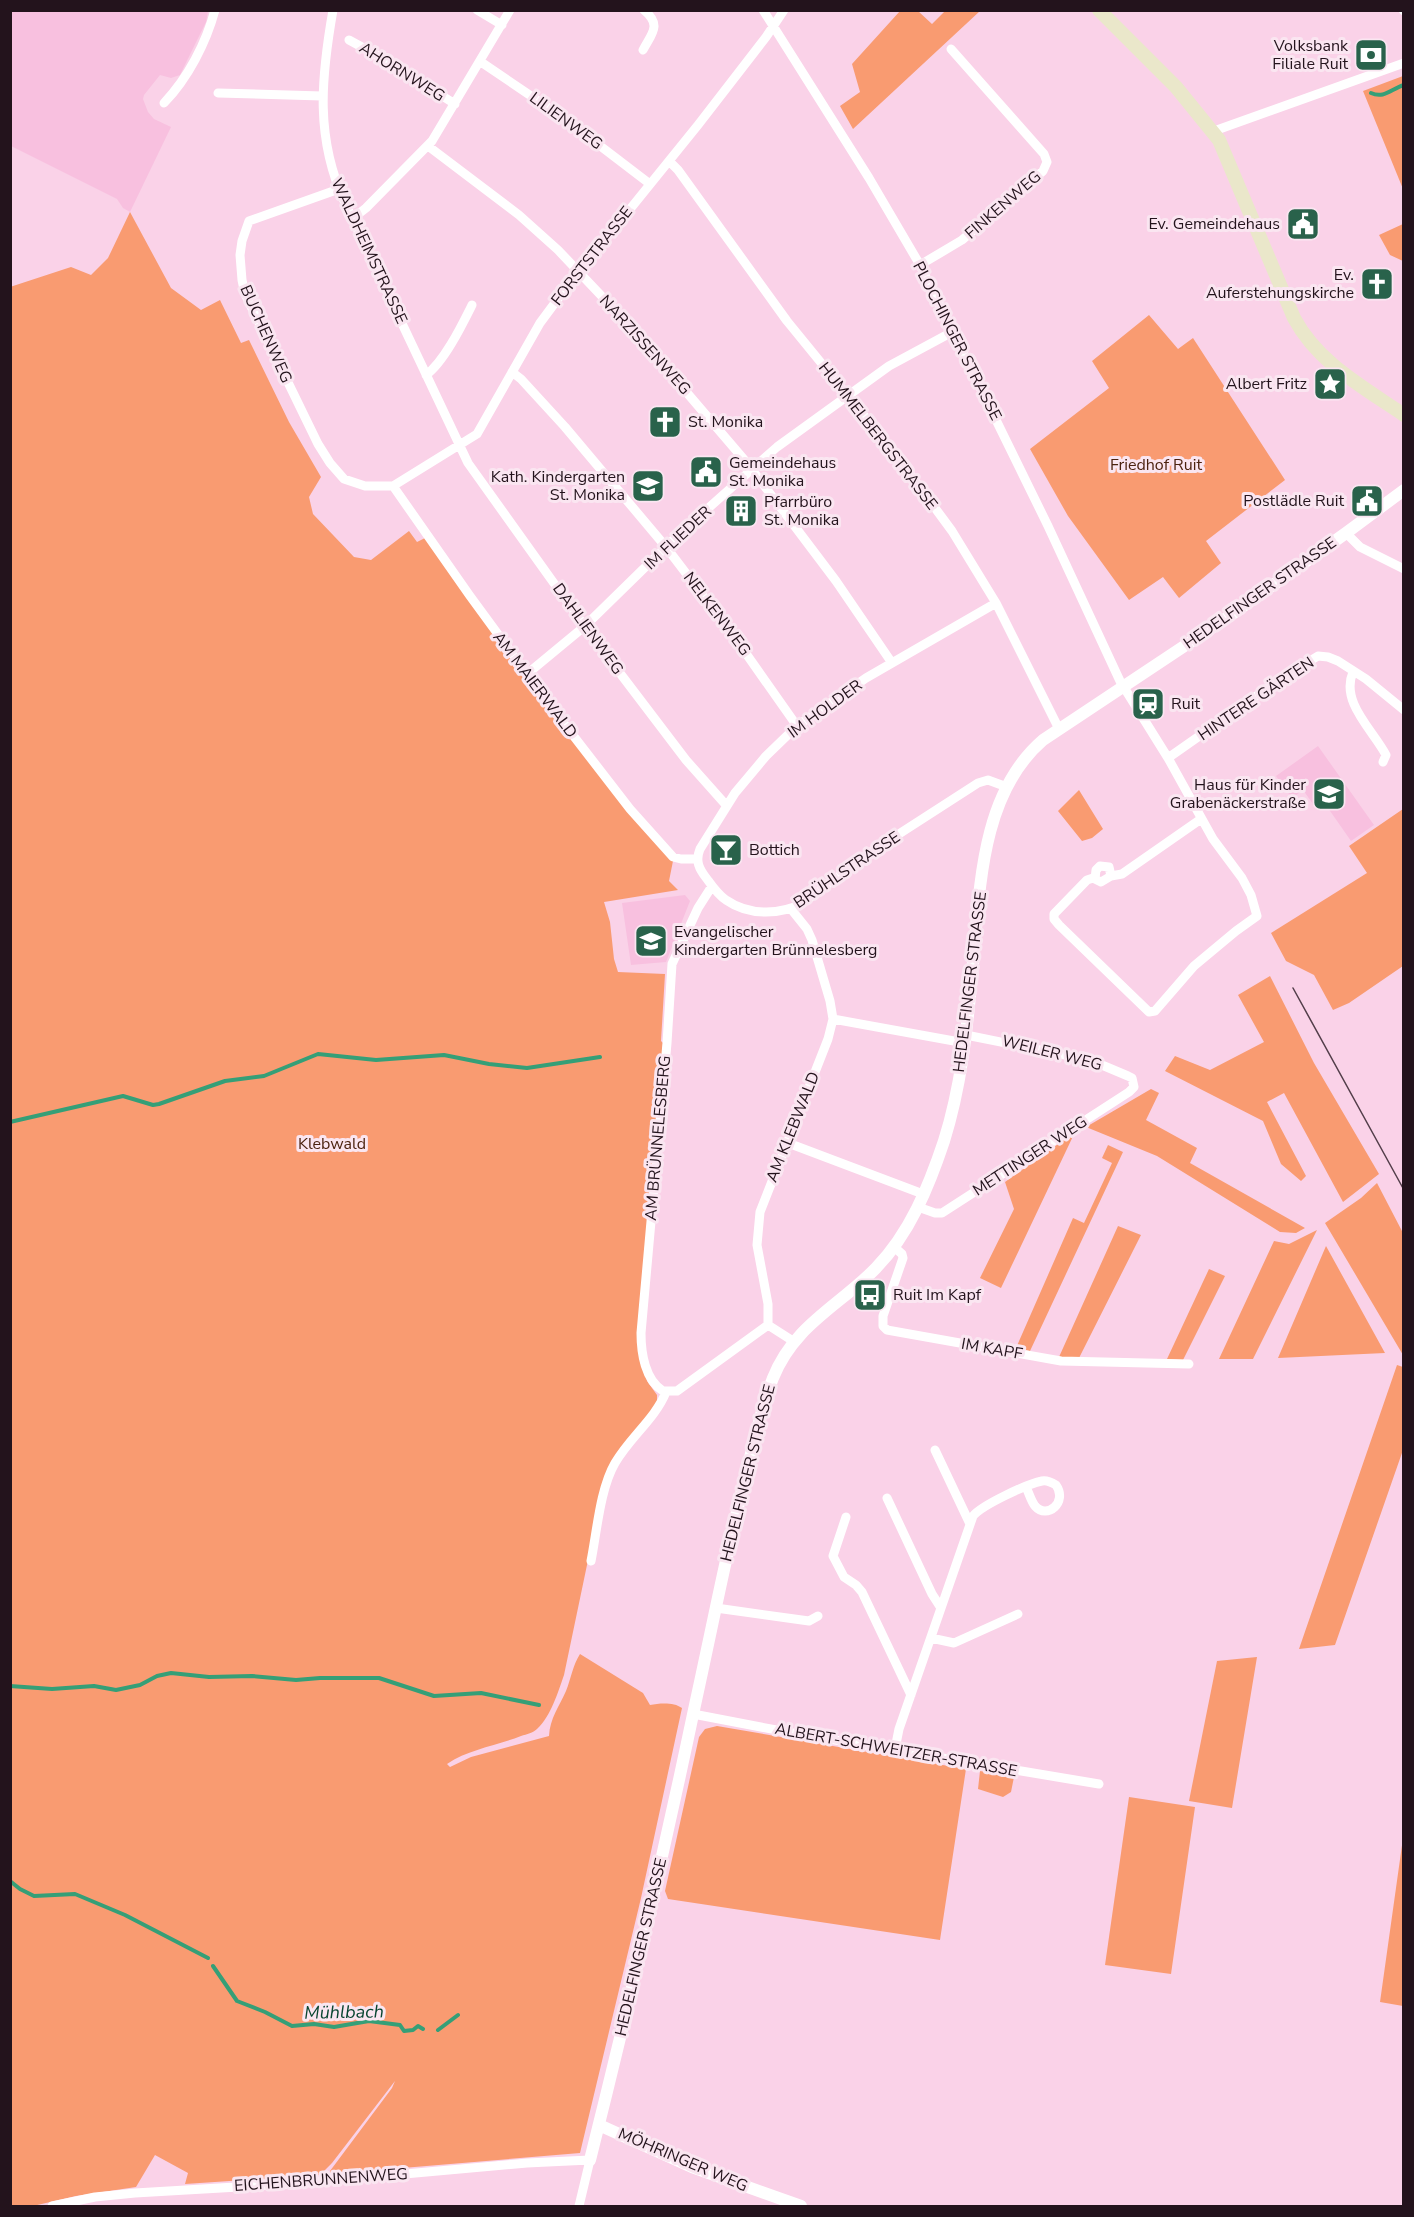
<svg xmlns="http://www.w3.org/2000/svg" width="1414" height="2217" viewBox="0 0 1414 2217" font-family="'Nunito Sans',sans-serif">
<rect width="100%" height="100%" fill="#fad2e8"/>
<path fill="#f8c0df" d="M10,11H208L206,22L180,75L171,78L160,75L144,95L143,99L148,112L154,119L171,127L130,212L123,208L117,199L11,146Z
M1318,746L1374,825L1351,841L1321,798L1313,804L1303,790L1292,798L1276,776Z
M685,895L690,901L666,962L631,965L622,903Z"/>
<path fill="#f99b71" d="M900,11H918L932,24L945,11H980L853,129L840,106L860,92L852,64Z
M1403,76H1404L1403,189L1363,91Z
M130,212L171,288L201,310L220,300L241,343L249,340L289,422L321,477L309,497L313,514L354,557L371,560L409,531L417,542L425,538L673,861L669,881L678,890L604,902L610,922L614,959L618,972L665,974L661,1041L663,1043L637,1338L647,1381L657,1395V1405L628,1440L601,1498L564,1675C558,1692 551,1716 537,1729C533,1733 527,1734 521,1736C496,1746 469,1749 447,1764L450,1767L471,1757L549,1736C550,1718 559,1707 566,1691C571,1678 573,1665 580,1654L643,1693L650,1705C660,1703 674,1702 682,1708L641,1898L580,2153L331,2174L330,2171L392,2088L395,2081L332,2163L320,2175L185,2184L188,2173L155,2155L136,2187L76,2196L33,2206H11L10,287L71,267L91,275L108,258Z
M1403,224V261L1390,255L1379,235Z
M1149,315L1178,349L1193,338L1285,480L1206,541L1221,563L1179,598L1163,577L1129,600L1068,516L1030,449L1109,388L1092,361Z
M1079,790L1103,829L1092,838L1082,841L1058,811Z
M1403,809V966L1349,1003L1333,1010L1314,975L1286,961L1271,933L1367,873L1349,846Z
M1270,976L1314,1063L1379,1174L1343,1202L1284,1093L1267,1102L1306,1176L1301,1181L1281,1164L1263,1121L1165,1071L1175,1056L1210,1070L1264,1042L1238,995Z
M1151,1089L1159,1093L1146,1120L1197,1148L1190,1163L1305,1228L1296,1233L1280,1232L1157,1156L1086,1127Z
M1075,1132L1001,1288L980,1278L1014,1209L1005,1182Z
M1108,1145L1123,1152L1030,1351L1016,1348L1073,1218L1084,1223L1112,1163L1102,1158Z
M1377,1183L1403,1233V1355L1325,1223L1361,1198Z
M1118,1226L1141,1235L1079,1358L1059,1357Z
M1317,1230L1253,1359H1219L1274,1241L1289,1244Z
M1326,1246L1385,1353L1278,1358Z
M1209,1269L1225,1276L1183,1360L1167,1359Z
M1397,1365L1403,1367V1450L1335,1645L1299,1649Z
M1257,1657L1232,1808L1189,1801L1217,1661Z
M717,1726L966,1769L940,1940L668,1899L665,1891L699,1737L705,1729Z
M980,1771L1014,1777L1011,1792L1003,1797L978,1789Z
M1129,1797L1195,1807L1171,1974L1105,1965Z
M1403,1838H1404L1403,2006L1380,2002Z"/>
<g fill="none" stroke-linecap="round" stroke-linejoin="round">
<path stroke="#359f77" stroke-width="4" d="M1371,93C1384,99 1391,89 1404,85
M10,1122L123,1096L153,1105L159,1104L225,1081L264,1076L318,1054L376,1060L444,1055L489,1064L527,1068L600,1057
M10,1686L52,1689L94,1686L116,1690L140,1685L157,1676L171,1673L209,1677L252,1676L296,1680L320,1678H379L434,1696L481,1693L539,1705
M10,1881L20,1889L34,1896L75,1894L125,1915L208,1958
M213,1966L237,2001L265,2012L292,2026L314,2024L334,2027L369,2021L400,2025L404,2031L413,2030L418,2026L423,2029
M438,2030L458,2015"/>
<path stroke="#fff" stroke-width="9" d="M333,10C321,78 315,138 345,203L468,463L591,635L686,760L726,805
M477,10L502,25
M763,10L869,178L920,265L1048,526L1120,681L1168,758L1213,839L1242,878L1251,895L1257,916L1236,931L1194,966L1155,1011L1149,1012L1059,925L1054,919V914L1087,880L1093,878L1101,882L1111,876L1122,874L1201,819
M1403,10L1404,11
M349,40L382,58L455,104
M643,50C652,33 662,25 644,10
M481,62L565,119L650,184
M218,93L322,96
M164,103C188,78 206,43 215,10
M1214,131L1404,63
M428,146L519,215L558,250L629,325L747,463L836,581L892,663
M669,161L678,170L787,321L893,451L952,531L996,603L1059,729
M339,189L249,221L242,241L240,255L242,280L245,294L318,444L330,463L344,479L365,486H393L477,434L540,323L563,292L698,125L766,37L784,10
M352,219L366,208L432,141L510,10
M920,265L962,240L1043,171L1047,162L1044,154L951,49
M512,372L521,379L565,427L666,547L733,635L797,726
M426,375C444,362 462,325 472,305
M393,486L470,596L555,712L630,809L673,857L681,859H697
M1346,533L1360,547L1404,569
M996,603L866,678L797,726L766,756L735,793L700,849C695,861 699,869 707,879C712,886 718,895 726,900C749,916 780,915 803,903L871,852L978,783L988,780L1007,787
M1353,672C1340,702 1373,730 1386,755L1383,762
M527,674L585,626L677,536L777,447L889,366L954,331
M1168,758L1282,678L1318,656L1328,657L1338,661L1366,679L1404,710
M1095,879L1096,870L1100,866L1109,867L1111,876
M712,886L698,908L672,964L667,1043L641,1333C641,1353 645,1380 663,1391H677L768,1325
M791,909L807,929L812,940L830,1001L833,1019L828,1039L760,1212L757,1245L768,1304V1325L793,1341
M833,1019L965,1043
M788,1143L923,1194
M918,1207L935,1213H942L1129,1092L1134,1087L1132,1078L1128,1076L1090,1060L966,1035
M894,1247L902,1254L903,1258L883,1316V1326L887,1330L1061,1361L1189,1364
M935,1450L970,1524
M887,1498L932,1594L941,1608
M846,1517L833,1556L844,1577L856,1585L862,1592L911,1695
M591,1561C597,1531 600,1489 615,1463C630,1437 655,1419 666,1392
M716,1608L809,1621L818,1616
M931,1638L954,1643L1018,1614
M693,1714L787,1732L1099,1784
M895,1749L899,1729L973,1516C982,1505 1027,1484 1042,1481C1047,1480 1051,1482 1056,1485C1068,1502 1047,1520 1035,1506C1031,1501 1029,1493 1026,1487
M52,2206L95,2197L135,2193L305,2183L527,2163L590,2160L579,2206"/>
<path stroke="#fff" stroke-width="12" d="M599,2125L692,2167L801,2206
M590,2160C628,2009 663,1857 695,1705C712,1628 727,1550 746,1474C754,1442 761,1408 773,1378C794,1325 839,1306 876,1268C910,1233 929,1186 944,1141C961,1087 967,1030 972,975C980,896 978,796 1043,740L1228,617L1346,533L1404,490"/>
<path stroke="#eae7ca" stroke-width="14" d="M1099,10L1176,87L1219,140L1294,318C1318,363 1363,387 1404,415"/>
<path stroke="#533e4a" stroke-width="1.5" d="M1293,988L1404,1190"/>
</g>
<defs>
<g id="bank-square" transform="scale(1.725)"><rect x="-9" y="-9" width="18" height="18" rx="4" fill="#29624b" stroke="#fae6f1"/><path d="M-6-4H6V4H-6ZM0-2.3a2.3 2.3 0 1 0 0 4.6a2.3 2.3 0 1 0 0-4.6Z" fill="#fff"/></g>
<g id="civic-square" transform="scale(1.725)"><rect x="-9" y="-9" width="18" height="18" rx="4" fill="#29624b" stroke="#fae6f1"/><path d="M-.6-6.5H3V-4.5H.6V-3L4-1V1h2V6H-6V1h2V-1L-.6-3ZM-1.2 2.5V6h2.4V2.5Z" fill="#fff"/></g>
<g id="church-square" transform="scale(1.725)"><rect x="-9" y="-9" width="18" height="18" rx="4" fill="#29624b" stroke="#fae6f1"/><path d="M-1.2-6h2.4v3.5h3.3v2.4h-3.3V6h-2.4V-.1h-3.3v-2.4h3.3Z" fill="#fff"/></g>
<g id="sight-square" transform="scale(1.725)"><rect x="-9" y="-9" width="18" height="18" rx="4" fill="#29624b" stroke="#fae6f1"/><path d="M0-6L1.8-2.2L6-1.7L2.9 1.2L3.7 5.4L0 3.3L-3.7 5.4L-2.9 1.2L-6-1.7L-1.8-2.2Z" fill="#fff"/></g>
<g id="school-square" transform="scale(1.725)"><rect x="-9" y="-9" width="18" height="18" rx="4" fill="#29624b" stroke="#fae6f1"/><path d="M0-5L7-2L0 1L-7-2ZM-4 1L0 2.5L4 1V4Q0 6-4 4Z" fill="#fff"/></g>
<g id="building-square" transform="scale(1.725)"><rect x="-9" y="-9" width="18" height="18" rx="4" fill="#29624b" stroke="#fae6f1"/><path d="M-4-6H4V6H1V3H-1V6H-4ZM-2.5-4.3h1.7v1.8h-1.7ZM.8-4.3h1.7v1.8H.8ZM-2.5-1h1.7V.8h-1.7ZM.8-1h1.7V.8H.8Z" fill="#fff"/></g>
<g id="station-square" transform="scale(1.725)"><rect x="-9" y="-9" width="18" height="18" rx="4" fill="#29624b" stroke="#fae6f1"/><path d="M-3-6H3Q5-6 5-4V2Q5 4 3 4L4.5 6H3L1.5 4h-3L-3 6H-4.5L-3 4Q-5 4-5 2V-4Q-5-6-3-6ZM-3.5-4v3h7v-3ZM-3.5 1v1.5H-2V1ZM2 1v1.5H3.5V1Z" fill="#fff"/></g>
<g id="bar-square" transform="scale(1.725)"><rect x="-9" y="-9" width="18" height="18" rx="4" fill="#29624b" stroke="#fae6f1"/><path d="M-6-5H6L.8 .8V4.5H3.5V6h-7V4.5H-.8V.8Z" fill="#fff"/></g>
<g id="bus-square" transform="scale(1.725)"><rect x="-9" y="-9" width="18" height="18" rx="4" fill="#29624b" stroke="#fae6f1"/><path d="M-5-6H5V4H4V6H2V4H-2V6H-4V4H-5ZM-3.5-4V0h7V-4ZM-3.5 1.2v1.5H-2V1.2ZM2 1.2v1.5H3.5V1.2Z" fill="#fff"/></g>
</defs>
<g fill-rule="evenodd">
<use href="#bank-square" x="1371" y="55"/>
<use href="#civic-square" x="1303" y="224"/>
<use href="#church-square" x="1377" y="284"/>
<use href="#sight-square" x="1330" y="384"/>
<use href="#church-square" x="665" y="422"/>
<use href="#civic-square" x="706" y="472"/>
<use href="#school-square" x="648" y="486"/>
<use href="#civic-square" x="1367" y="501"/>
<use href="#building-square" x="741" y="511"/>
<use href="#station-square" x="1148" y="704"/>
<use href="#school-square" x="1329" y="794"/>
<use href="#bar-square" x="726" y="850"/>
<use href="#school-square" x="651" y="941"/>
<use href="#bus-square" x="870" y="1295"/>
</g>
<g text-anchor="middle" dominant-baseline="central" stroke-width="6" stroke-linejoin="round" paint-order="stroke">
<g font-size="16" fill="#23131c" stroke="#fae6f1" text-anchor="end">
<text x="1348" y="46">Volksbank<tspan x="1348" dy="18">Filiale Ruit</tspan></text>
<text x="1280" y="224">Ev. Gemeindehaus</text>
<text x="1354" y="275">Ev.<tspan x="1354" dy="18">Auferstehungskirche</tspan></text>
<text x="1307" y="384">Albert Fritz</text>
<text x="688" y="422" text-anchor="start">St. Monika</text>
<text x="729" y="463" text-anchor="start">Gemeindehaus<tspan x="729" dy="18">St. Monika</tspan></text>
<text x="625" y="477">Kath. Kindergarten<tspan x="625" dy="18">St. Monika</tspan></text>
<text x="1344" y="501">Postlädle Ruit</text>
<text x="764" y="502" text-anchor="start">Pfarrbüro<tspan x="764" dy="18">St. Monika</tspan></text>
<text x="1171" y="704" text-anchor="start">Ruit</text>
<text x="1306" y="785">Haus für Kinder<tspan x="1306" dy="18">Grabenäckerstraße</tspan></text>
<text x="749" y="850" text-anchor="start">Bottich</text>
<text x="674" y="932" text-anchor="start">Evangelischer<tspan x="674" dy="18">Kindergarten Brünnelesberg</tspan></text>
<text x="893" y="1295" text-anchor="start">Ruit Im Kapf</text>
</g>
<g font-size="16" fill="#23131c" stroke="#fae6f1">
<text transform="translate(402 72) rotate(32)">AHORNWEG</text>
<text transform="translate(566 121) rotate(36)">LILIENWEG</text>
<text transform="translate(1003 205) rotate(-41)">FINKENWEG</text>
<text transform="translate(369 251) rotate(65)">WALDHEIMSTRASSE</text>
<text transform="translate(592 256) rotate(-52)">FORSTSTRASSE</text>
<text transform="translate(266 334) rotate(66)">BUCHENWEG</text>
<text transform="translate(957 341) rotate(63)">PLOCHINGER STRASSE</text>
<text transform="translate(645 345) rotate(48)">NARZISSENWEG</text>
<text transform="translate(878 436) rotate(52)">HUMMELBERGSTRASSE</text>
<text transform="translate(678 538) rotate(-43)">IM FLIEDER</text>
<text transform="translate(1260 593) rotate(-35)">HEDELFINGER STRASSE</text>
<text transform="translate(717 614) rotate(53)">NELKENWEG</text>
<text transform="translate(588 629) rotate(54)">DAHLIENWEG</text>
<text transform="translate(535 685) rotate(53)">AM MAIERWALD</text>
<text transform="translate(1256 699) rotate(-34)">HINTERE GÄRTEN</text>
<text transform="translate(825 709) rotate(-36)">IM HOLDER</text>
<text transform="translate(847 870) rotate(-34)">BRÜHLSTRASSE</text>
<text transform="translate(970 982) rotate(-83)">HEDELFINGER STRASSE</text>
<text transform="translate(1052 1053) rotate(14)">WEILER WEG</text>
<text transform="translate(793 1127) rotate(-68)">AM KLEBWALD</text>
<text transform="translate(658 1138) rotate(-85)">AM BRÜNNELESBERG</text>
<text transform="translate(1030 1156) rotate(-33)">METTINGER WEG</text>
<text transform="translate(992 1349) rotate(10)">IM KAPF</text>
<text transform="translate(748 1473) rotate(-76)">HEDELFINGER STRASSE</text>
<text transform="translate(896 1750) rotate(10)">ALBERT-SCHWEITZER-STRASSE</text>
<text transform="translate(641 1947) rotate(-77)">HEDELFINGER STRASSE</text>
<text transform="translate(683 2160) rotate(23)">MÖHRINGER WEG</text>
<text transform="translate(321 2180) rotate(-4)">EICHENBRUNNENWEG</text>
</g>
<g font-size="16" fill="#4b220f" stroke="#fae6f1">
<text x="1156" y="465">Friedhof Ruit</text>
<text x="332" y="1144">Klebwald</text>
</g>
<g font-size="18" font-style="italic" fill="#094631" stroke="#fae6f1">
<text transform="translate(344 2012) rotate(-1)">Mühlbach</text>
</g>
</g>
<rect width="1414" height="2217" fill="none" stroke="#23131c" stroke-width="24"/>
</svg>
